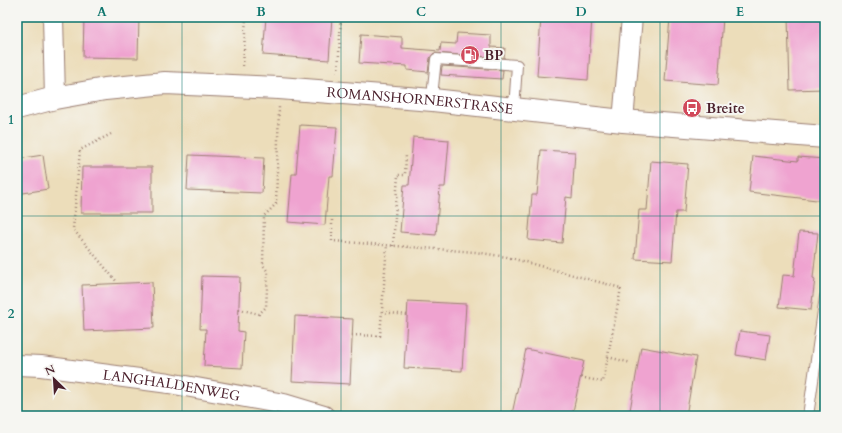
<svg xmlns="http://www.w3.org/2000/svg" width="842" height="433" viewBox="0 0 842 433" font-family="Cardo,serif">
<rect width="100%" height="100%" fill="#f6f6f2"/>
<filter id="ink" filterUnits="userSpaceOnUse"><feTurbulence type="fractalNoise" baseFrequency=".025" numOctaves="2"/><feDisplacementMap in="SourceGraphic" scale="8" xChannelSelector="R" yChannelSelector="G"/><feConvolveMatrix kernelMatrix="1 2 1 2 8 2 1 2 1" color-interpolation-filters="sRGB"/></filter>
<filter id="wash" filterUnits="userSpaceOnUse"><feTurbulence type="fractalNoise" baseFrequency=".012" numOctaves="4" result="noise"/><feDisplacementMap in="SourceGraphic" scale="16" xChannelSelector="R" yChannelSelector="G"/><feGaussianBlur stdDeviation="0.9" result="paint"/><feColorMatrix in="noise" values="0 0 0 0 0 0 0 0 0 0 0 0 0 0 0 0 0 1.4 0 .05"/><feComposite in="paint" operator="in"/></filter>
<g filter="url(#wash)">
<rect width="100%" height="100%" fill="#ecddba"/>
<g id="blocks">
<path fill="#efa3d0" d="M84,17H139L138,58L83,57Z
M266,17H332L329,60L263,55Z
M541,17H592L588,80L537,76Z
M670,17L723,18L718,85L665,81Z
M788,17H825V89L790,90Z
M457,33L491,35V47L505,48L504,58L434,53L430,58L428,72L407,70V66L359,63L361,34L402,37V48L440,51L441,43L456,44Z
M442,66L503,70L502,79L441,75Z
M300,125L337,127L333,176H329L325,225L288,222L292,174H296Z
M413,137L449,140L445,187H440L436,235L400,232L404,185H409Z
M541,150L575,152L572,198L566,197L562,243L528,240L532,195H537Z
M43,155L48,189L17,194V159Z
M189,155L264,158L262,193L187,190Z
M753,156L798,161V157L825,159V201L749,192Z
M651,161L688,164L684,212H676L672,261L635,259L639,210H647Z
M82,167H152V213H81Z
M799,232L818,233L813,278L815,279L811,310L779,307L783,275L794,276Z
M202,276L240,277L238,331L244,332L242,368L204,366L206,329H200Z
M152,282L154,328L84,331L82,285Z
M408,301L466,304L462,371L404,368Z
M295,316L353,319L350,384L292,381Z
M740,331L770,335L766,360L736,355Z
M641,347L696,357L686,416H629Z
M526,349L584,361L572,416H522L512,414Z"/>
</g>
</g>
<g filter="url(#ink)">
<use href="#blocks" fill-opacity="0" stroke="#9b7e72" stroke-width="1"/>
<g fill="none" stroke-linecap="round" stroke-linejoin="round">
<g stroke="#9b7e72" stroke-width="12">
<path id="service" d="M433,100V87L436,59L517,65L514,109
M808,416L825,297"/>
</g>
<g stroke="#9b7e72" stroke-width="22">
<g id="minor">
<path d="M53,17L55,98"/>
<path d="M623,121L632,17"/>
<path id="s1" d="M17,365L41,366L169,383L284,404L324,416"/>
</g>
</g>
<g stroke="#9b7e72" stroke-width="24">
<g id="tertiary">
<path id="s2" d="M17,108L55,98L105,89L165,83L279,88L433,100L623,121L825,137"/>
</g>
</g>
<path stroke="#9b7e72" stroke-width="2.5" stroke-dasharray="1 3" stroke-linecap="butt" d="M243,66L246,17
M338,72L341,17
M111,134L80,150L73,229L117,282
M332,220V241L475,252L507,257L621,288L603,382L580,377
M393,246L398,175H405L406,154
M239,309L259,314L266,307L268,272L263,265L264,216L276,204L279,107
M382,312L407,315
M352,335L380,336L387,245
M608,357L631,363"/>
<use href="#service" stroke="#fff" stroke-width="10"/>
<use href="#minor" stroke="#fff" stroke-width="20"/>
<use href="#tertiary" stroke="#fff" stroke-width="22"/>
</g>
</g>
<path fill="none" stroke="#0f766e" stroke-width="1" stroke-opacity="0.55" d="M182,17V416M341,17V416M501,17V416M660,17V416M17,216H825"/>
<defs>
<g id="fuel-disc" transform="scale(1)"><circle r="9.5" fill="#d1495b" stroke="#f6f6f2"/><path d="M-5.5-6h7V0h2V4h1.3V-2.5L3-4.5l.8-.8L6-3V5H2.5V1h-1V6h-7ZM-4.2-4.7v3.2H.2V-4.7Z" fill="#fff"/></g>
<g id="bus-disc" transform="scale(1)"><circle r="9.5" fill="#d1495b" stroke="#f6f6f2"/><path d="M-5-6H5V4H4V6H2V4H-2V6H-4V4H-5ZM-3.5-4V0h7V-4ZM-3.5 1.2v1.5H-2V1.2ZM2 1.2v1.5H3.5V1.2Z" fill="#fff"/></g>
</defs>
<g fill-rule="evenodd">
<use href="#fuel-disc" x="470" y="55"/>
<use href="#bus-disc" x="692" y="108"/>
</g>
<g text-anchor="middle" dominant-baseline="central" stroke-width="4" stroke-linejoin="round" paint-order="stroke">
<g font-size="14" font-weight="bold" fill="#4a1f2b" stroke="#f6f6f2" text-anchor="start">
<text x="484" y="55">BP</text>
<text x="706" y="108">Breite</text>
</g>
<g font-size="14" fill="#4a1f2b" stroke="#f6f6f2">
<text stroke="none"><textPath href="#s2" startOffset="406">ROMANSHORNERSTRASSE</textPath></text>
<text stroke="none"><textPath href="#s1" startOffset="156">LANGHALDENWEG</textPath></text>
</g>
</g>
<rect width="842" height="433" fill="none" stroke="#f6f6f2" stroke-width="44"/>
<g transform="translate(54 379) rotate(335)" stroke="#f6f6f2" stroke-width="3" paint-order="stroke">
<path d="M0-3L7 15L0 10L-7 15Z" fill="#4a1f2b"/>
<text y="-6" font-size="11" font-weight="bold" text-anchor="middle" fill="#4a1f2b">N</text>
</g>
<rect x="22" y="22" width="798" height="389" fill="none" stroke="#0f766e" stroke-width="1.5"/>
<g font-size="13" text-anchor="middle" font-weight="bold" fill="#0f766e">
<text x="102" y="16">A</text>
<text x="261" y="16">B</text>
<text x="421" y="16">C</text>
<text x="581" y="16">D</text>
<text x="740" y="16">E</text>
<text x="11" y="124">1</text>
<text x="11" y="318">2</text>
</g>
</svg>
